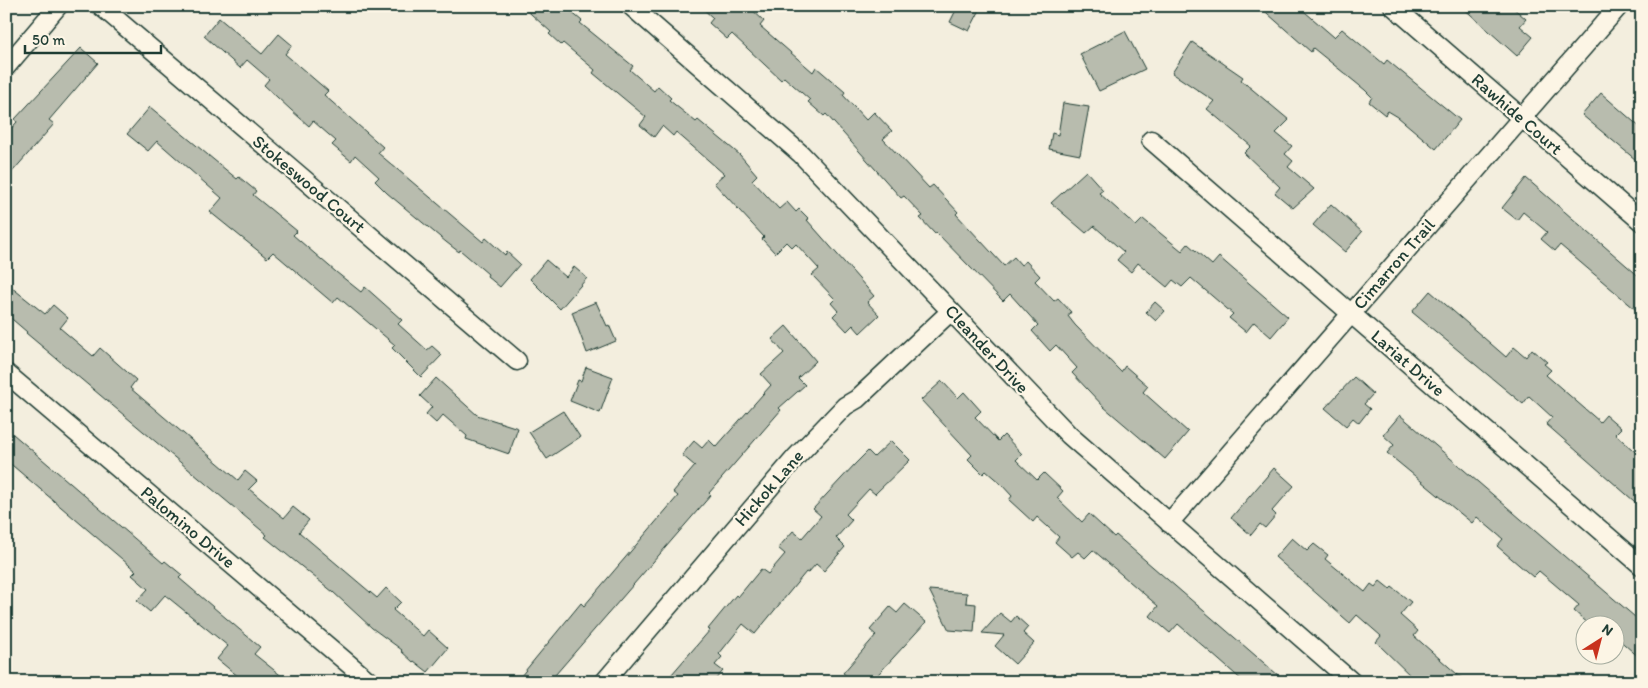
<svg xmlns="http://www.w3.org/2000/svg" width="1648" height="688" viewBox="0 0 1648 688" font-family="Itim,sans-serif">
<rect width="100%" height="100%" fill="#f3eede"/>
<filter id="ink" filterUnits="userSpaceOnUse"><feTurbulence type="fractalNoise" baseFrequency=".02" numOctaves="2"/><feDisplacementMap in="SourceGraphic" scale="10" xChannelSelector="R" yChannelSelector="G"/><feConvolveMatrix kernelMatrix="1 2 1 2 8 2 1 2 1" color-interpolation-filters="sRGB"/></filter>
<g filter="url(#ink)">
<path fill="#b8bcae" stroke="#1f3d34" d="M522,6H564L582,21L580,23L633,66L630,70L654,91L658,86L671,98L669,100L696,122L698,120L740,155L757,175L752,180L779,209L787,202L796,212L799,209L809,219L807,220L874,296L867,302L879,315L860,333L853,325L847,331L833,316L838,311L831,303L835,299L812,275L819,269L796,244L792,248L786,242L775,253L762,239L764,237L714,183L724,174L676,132L673,136L662,126L654,137L640,125L646,117L593,73L595,70L563,43L561,45L549,34L551,32Z
M700,6H748L764,21L760,26L813,72L816,67L845,92L843,95L866,120L874,112L892,131L883,139L929,188L933,185L958,212L956,214L1004,266L1014,257L1021,265L1026,261L1040,276L1035,281L1054,301L1058,298L1071,312L1068,316L1075,325L1121,372L1125,366L1148,386L1143,392L1188,432L1165,459L1104,407L1072,373L1077,368L1056,345L1050,351L1032,331L1038,325L1010,294L1003,301L936,232L935,234L920,218L923,216L904,196L901,198L826,114L824,116L808,102L810,100L784,77L781,80L732,34L727,39L709,23L713,18Z
M958,6H982L969,31L950,22Z
M1259,6H1298L1334,37L1342,29L1384,64L1387,60L1460,120L1436,149L1398,117L1388,111L1385,115L1369,102L1372,97L1365,90L1313,48L1311,52Z
M1461,6H1511L1526,19L1520,26L1533,37L1517,56Z
M219,18L262,54L279,34L292,45L285,54L328,91L324,95L383,147L378,153L483,242L486,238L505,255L507,252L520,264L500,287L487,276L488,274L460,250L459,252L446,242L387,193L375,181L379,177L355,155L351,161L332,145L336,141L313,121L309,126L291,110L264,85L269,79L247,60L240,68L204,36Z
M1125,31L1145,69L1099,91L1080,54Z
M1192,42L1243,77L1241,80L1289,120L1276,133L1292,146L1285,154L1293,161L1288,167L1314,189L1293,208L1275,193L1280,187L1244,153L1251,146L1207,109L1214,101L1172,73Z
M81,48L98,63L49,120L54,124L6,179V134L17,122L15,119Z
M1601,93L1642,129V165L1582,115Z
M1063,103L1089,107L1080,155L1049,149L1052,133L1058,135Z
M150,107L237,179L239,177L256,191L253,195L297,231L293,235L336,272L361,292L365,287L402,320L398,324L427,350L432,346L442,355L421,377L392,348L395,345L338,297L333,303L273,252L267,258L210,212L222,198L157,141L148,151L127,134Z
M1086,171L1103,190L1099,193L1136,226L1143,219L1182,251L1188,244L1212,265L1219,257L1288,317L1271,337L1254,322L1246,332L1229,318L1233,314L1191,278L1182,287L1173,280L1167,287L1138,263L1131,272L1117,260L1124,252L1094,226L1086,233L1051,203Z
M1526,178L1642,279V315L1560,245L1555,251L1541,239L1547,232L1523,212L1517,220L1502,208Z
M1331,204L1362,232L1345,252L1313,225Z
M546,260L566,277L574,267L587,278L560,309L530,279Z
M6,283L45,314L53,305L68,318L60,328L93,356L100,348L136,380L130,388L238,480L245,471L257,481L249,489L284,518L293,507L309,520L299,532L377,598L386,588L401,602L393,610L423,636L428,630L448,648L428,672L414,661L413,662L401,651L402,650L372,628L333,592L265,537L267,535L26,333L27,332L6,314Z
M1430,291L1506,357L1514,347L1526,357L1532,349L1547,362L1544,364L1551,370L1546,375L1600,422L1606,415L1621,428L1615,434L1642,458V508L1546,424L1552,417L1529,396L1523,404L1412,312Z
M596,302L607,326L609,325L616,341L587,353L572,312Z
M1155,302L1165,311L1156,321L1146,312Z
M786,326L816,361L798,378L805,385L779,408L781,410L709,493L711,495L549,682H516L581,603L584,606L678,496L673,492L695,466L682,455L694,441L702,448L709,440L716,447L771,385L761,374L784,353L772,339Z
M586,367L613,377L600,413L570,401L578,380L581,381Z
M1354,377L1373,394L1364,404L1370,409L1359,423L1353,418L1346,426L1325,408Z
M436,378L477,415L518,428L509,454L466,439L467,436L443,415L436,423L426,414L432,407L420,396Z
M942,381L958,398L964,392L981,411L975,417L998,441L1004,435L1022,454L1016,460L1037,480L1044,473L1063,491L1057,498L1082,522L1089,514L1114,537L1116,535L1286,682H1244L1178,624L1170,633L1150,616L1158,606L1093,550L1085,558L1078,552L1072,557L1055,542L1059,537L1037,517L1033,522L1009,500L1012,496L1001,484L986,471L983,474L968,459L972,455L921,400Z
M563,411L580,437L547,459L529,432Z
M1400,415L1642,623V660L1616,637V626H1591L1574,611L1579,605L1539,571L1533,577L1497,546L1503,539L1477,517L1472,523L1387,453L1394,445L1383,435Z
M13,434L163,563L165,561L182,575L179,578L260,647L254,654L289,682H245L217,659L228,646L165,595L150,612L137,601L148,589L132,575L136,571L6,460V441Z
M891,441L910,460L875,494L869,489L846,514L852,520L836,538L845,547L824,571L816,564L808,573L806,572L755,634L743,624L719,654L722,657L715,665L723,671L713,682H665L710,630L708,629L736,595L738,597L761,569L768,574L785,554L778,548L793,531L802,538L821,516L813,509L855,464L868,451L874,457Z
M1274,468L1294,486L1272,511L1276,515L1265,528L1260,524L1251,535L1231,518Z
M1292,538L1307,551L1314,544L1328,555L1325,559L1365,592L1371,584L1375,587L1380,581L1390,589L1392,587L1411,602L1400,615L1418,631L1414,636L1466,682H1417L1376,642L1381,636L1357,615L1350,623L1275,557Z
M929,590L967,593L966,603L976,604L974,632L949,630Z
M905,604L926,622L871,682H854L843,673L876,635L870,630L890,607L897,613Z
M1000,613L1011,622L1016,616L1028,627L1023,633L1034,643L1015,664L995,646L1004,635L982,633Z"/>
<g fill="none" stroke-linecap="round" stroke-linejoin="round">
<g stroke="#1f3d34" stroke-width="21">
<path id="street" d="M101,6L517,361
M631,6L801,154L1069,435L1352,682
M1393,6L1642,222
M6,67L58,6
M1151,140L1642,566
M6,373L370,682
M1169,523L1619,6
M604,682L795,458L845,406L857,399L951,311"/>
</g>
<use href="#street" stroke="#fcf5e5" stroke-width="18"/>
</g>
</g>
<g text-anchor="middle" dominant-baseline="central" stroke-width="4.5" stroke-linejoin="round" paint-order="stroke">
<g font-size="18" fill="#1f3d34" stroke="#fcf5e5">
<text transform="translate(1517 114) rotate(41)">Rawhide Court</text>
<text transform="translate(309 184) rotate(40)">Stokeswood Court</text>
<text transform="translate(1394 264) rotate(-49)">Cimarron Trail</text>
<text transform="translate(987 349) rotate(47)">Cleander Drive</text>
<text transform="translate(1408 363) rotate(41)">Lariat Drive</text>
<text transform="translate(769 488) rotate(-49)">Hickok Lane</text>
<text transform="translate(188 527) rotate(40)">Palomino Drive</text>
</g>
</g>
<rect width="1648" height="688" fill="none" stroke="#fcf5e5" stroke-width="25"/>
<rect x="12" y="12" width="1623" height="663" fill="none" stroke="#1f3d34" stroke-width="2" filter="url(#ink)"/>
<g transform="translate(1600 640) rotate(36)"><circle r="24" fill="#fcf5e5" stroke="#a4ab9e"/>
<path d="M0-4L9 19L0 12L-9 19Z" fill="#c8321e"/>
<text y="-8" font-size="14" font-weight="bold" text-anchor="middle" fill="#1f3d34">N</text>
</g>
<path d="M25 45v8h136v-8" fill="none" stroke="#1f3d34" stroke-width="2.5"/>
<text x="32" y="45" font-size="15" fill="#1f3d34" stroke="#fcf5e5" stroke-width="4" paint-order="stroke">50 m</text>
</svg>
